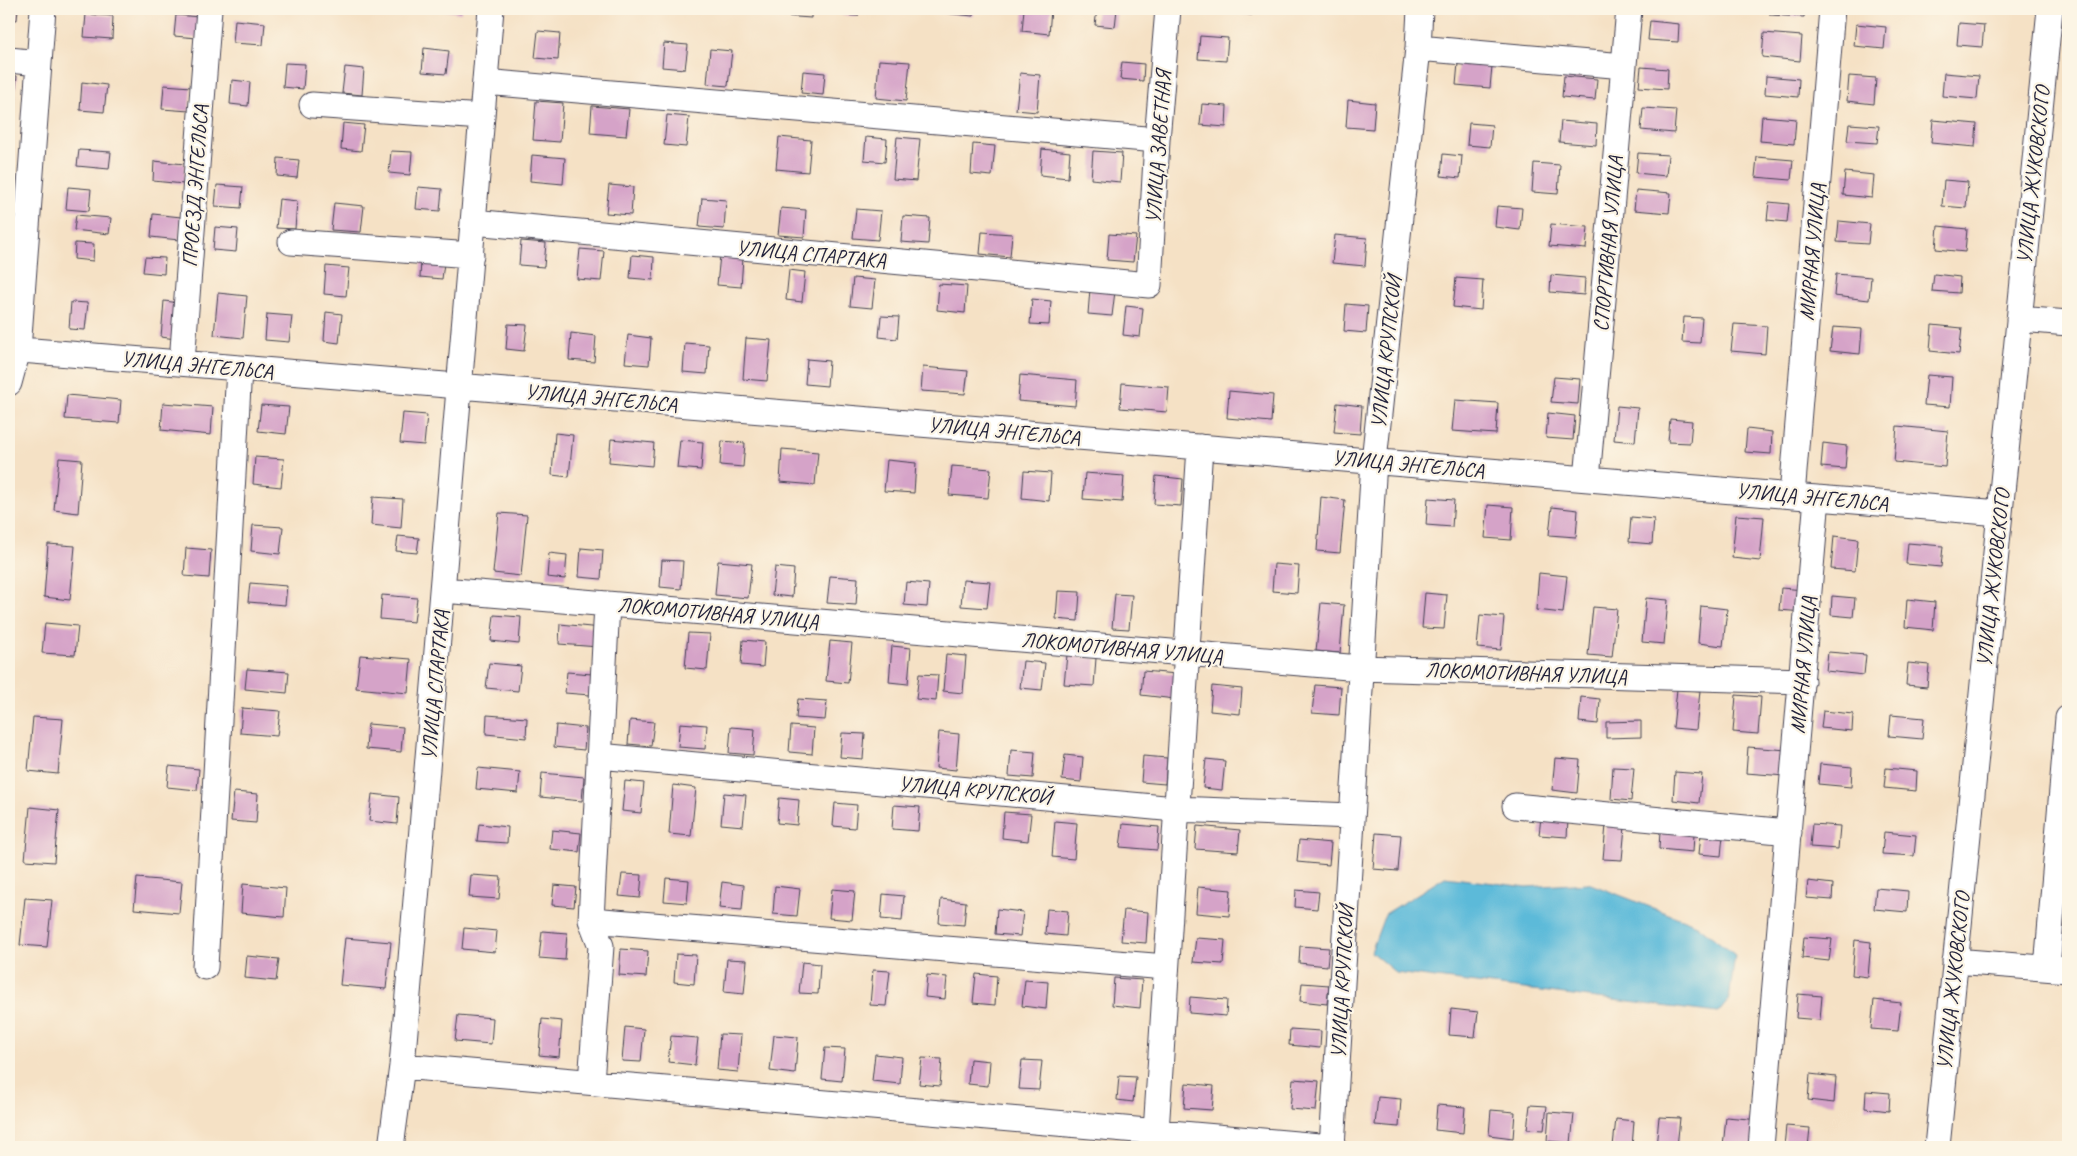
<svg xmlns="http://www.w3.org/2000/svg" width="2077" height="1156" viewBox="0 0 2077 1156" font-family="Caveat,sans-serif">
<rect width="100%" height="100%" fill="#fcf5e5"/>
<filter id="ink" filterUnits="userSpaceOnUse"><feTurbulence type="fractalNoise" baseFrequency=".02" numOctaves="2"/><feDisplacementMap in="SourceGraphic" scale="10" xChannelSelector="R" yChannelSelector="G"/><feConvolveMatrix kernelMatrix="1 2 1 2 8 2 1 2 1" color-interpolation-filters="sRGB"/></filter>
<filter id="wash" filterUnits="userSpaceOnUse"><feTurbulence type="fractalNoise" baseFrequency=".0096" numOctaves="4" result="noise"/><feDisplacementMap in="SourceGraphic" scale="20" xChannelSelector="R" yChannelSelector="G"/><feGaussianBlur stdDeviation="1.12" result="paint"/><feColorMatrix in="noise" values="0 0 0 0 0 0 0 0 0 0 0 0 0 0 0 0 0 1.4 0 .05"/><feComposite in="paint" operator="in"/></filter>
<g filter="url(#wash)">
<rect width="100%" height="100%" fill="#f5e1c5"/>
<path fill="#5bbad9" stroke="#3e6e8a" d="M1445,877L1527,887L1588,883L1697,925L1735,955L1729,1000L1718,1013L1396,973L1371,952L1385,914Z"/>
<g id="blocks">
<path fill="#d5a3c8" d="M9,9H18L17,20L9,19Z
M432,9H461V13Z
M783,9H811V18L783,16Z
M841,9H859L858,16L841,15Z
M943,9H974L973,16L943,13Z
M1024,9H1051L1049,34L1022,31Z
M1097,9H1117L1115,27L1095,25Z
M1219,9H1253L1252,15L1219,12Z
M1770,9H1805L1804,17L1770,15Z
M86,14L113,16L112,39L84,37Z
M176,15L199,17L197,38L174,36Z
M235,20L265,23L263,45L233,43Z
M1650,21L1679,24L1678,42L1648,40Z
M1959,23L1984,25L1982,47L1957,45Z
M1856,24L1886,27L1884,49L1854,46Z
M538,31L560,33L558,60L535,58Z
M1764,33L1802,36L1800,61L1762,57Z
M1200,36L1228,38L1226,61L1198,59Z
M664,43L688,45L685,69L662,67Z
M424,48L449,51L446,74L422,72Z
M710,49L732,51L728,86L707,84Z
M879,60L910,62L906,101L876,98Z
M1122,62L1144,64L1143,81L1120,79Z
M285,63L305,64L303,89L283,87Z
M1458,63L1492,66L1490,88L1456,85Z
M345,67L364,69L362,95L342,93Z
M1641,67L1668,69L1667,89L1639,87Z
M803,71L825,73L823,95L801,93Z
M1020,73L1040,75L1037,112L1016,110Z
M1944,73L1979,76L1977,99L1942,96Z
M9,75L17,76L14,104L9,103Z
M1564,76L1597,79L1595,100L1562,97Z
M1766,76L1799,79L1798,97L1765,94Z
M1849,76L1876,78L1874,104L1847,101Z
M232,80L250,82L248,106L230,104Z
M82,82L107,85L104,112L80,110Z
M164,85L191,87L189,111L162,109Z
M1348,100L1375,103L1373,129L1346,127Z
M536,101L563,103L560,142L533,140Z
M1202,104L1227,106L1226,127L1200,125Z
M592,106L629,109L626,136L590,133Z
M1643,108L1676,110L1674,133L1641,130Z
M667,115L689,117L686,147L664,145Z
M1762,116L1796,119L1794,144L1760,141Z
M1933,120L1977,124L1975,147L1931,143Z
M1561,121L1597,124L1596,145L1559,142Z
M343,123L364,125L361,151L341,149Z
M1469,123L1492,125L1490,147L1467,145Z
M1849,124L1879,126L1877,143L1847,141Z
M779,137L811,140L808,172L776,169Z
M866,137L887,139L885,162L864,160Z
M897,137L920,139L916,181L893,179Z
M973,144L995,146L992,176L971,174Z
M1042,149L1070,152L1068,178L1040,175Z
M79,150L111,152L109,169L77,166Z
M391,151L412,152L410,175L389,173Z
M1093,151L1122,153L1120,182L1091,179Z
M1638,153L1668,155L1666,176L1636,173Z
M1443,154L1462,156L1460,178L1441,176Z
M532,155L565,158L563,184L530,181Z
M1757,157L1793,160L1791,180L1755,177Z
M278,158L299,160L297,178L277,176Z
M154,161L185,164L184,184L153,181Z
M1534,163L1560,165L1558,194L1532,192Z
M1845,172L1874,175L1872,198L1843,195Z
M1944,180L1968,182L1966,208L1942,206Z
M217,185L243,187L241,208L215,206Z
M609,185L633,187L631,215L606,213Z
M68,187L91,189L89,211L66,209Z
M418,187L442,189L440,211L416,209Z
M1636,190L1671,193L1669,213L1634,210Z
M702,198L726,200L724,229L699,227Z
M279,199L297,201L295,229L276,228Z
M1769,202L1789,204L1787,222L1767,220Z
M334,203L364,206L361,232L331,230Z
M1497,206L1522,208L1520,230L1495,227Z
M781,208L806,210L804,237L778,235Z
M856,209L881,211L878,240L853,238Z
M153,214L181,217L179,240L151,237Z
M76,215L111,218L109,234L74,230Z
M903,216L930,218L928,244L901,242Z
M1839,221L1870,224L1868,244L1837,242Z
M1551,224L1588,227L1586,249L1549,246Z
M1938,226L1967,229L1965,252L1936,249Z
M215,227L238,229L236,252L213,250Z
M982,232L1012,234L1010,257L980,254Z
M1109,234L1136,236L1133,262L1107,260Z
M1335,235L1367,238L1365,266L1332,263Z
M521,241L546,243L544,267L519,265Z
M75,243L94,244L93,261L74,259Z
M580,249L604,251L601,281L577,279Z
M632,255L654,257L653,280L630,278Z
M720,255L743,258L741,287L717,285Z
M145,257L165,258L164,274L143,272Z
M421,261L444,263L442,279L420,277Z
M326,266L349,268L346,296L324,294Z
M789,270L805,272L802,302L786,300Z
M1836,274L1871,277L1869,300L1834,296Z
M1934,274L1960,277L1959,293L1932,291Z
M1551,275L1585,278L1584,295L1550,292Z
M853,278L875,280L872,308L850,306Z
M1456,278L1483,280L1481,310L1453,307Z
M939,284L967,286L965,313L937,310Z
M1090,289L1115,291L1112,316L1088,314Z
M218,293L247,296L243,338L214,335Z
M1032,299L1051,301L1049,325L1030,324Z
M164,301L180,303L176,339L161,337Z
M71,302L88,303L85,330L69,329Z
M1346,304L1368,306L1366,333L1344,331Z
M1126,306L1143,308L1140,337L1123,335Z
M326,312L342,314L339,343L324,341Z
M267,314L292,316L289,342L265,340Z
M881,316L899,317L897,339L879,337Z
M1684,317L1702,318L1700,343L1682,342Z
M508,324L527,325L524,351L506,349Z
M1734,324L1767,326L1765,354L1731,351Z
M1932,325L1962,328L1959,354L1930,351Z
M1833,327L1862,329L1860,354L1830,351Z
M571,333L596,336L594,362L569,360Z
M628,335L651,338L649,365L625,363Z
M746,338L771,340L767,381L743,379Z
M685,343L709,345L707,374L683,372Z
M807,359L829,361L827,386L805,384Z
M923,367L968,371L965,394L921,391Z
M1020,375L1077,380L1075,406L1018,401Z
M1927,375L1952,377L1950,407L1924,405Z
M1554,377L1580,379L1578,404L1551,402Z
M1122,383L1169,387L1167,412L1120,408Z
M1229,391L1273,395L1271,422L1227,418Z
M67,395L121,400L119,423L65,419Z
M1455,400L1498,403L1496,434L1452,431Z
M163,403L213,407L211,435L161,430Z
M1337,403L1362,406L1360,434L1334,432Z
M261,405L289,407L286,434L258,431Z
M1617,406L1638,408L1635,442L1614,440Z
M403,413L427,415L424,445L400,443Z
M1548,413L1575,416L1573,440L1546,438Z
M1670,419L1692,421L1690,443L1668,442Z
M1897,426L1948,431L1945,467L1894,462Z
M1747,429L1772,432L1771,454L1745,452Z
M555,433L573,435L569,477L552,475Z
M611,439L654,443L652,466L609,462Z
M680,440L703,442L701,470L677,468Z
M722,441L745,443L743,467L720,465Z
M1823,443L1847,446L1845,469L1821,467Z
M782,449L818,452L815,485L780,482Z
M255,457L284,459L281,487L253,484Z
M59,458L82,460L78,513L54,510Z
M887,460L916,463L914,493L884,491Z
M952,466L991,469L988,498L949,495Z
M1024,471L1051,473L1049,501L1022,498Z
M1085,473L1124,476L1122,502L1083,499Z
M1156,476L1183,479L1181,506L1154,504Z
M373,497L403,499L401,528L371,525Z
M1321,497L1345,500L1340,553L1317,551Z
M1428,498L1454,500L1452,527L1426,525Z
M1488,505L1513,507L1511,540L1485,538Z
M1552,507L1578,510L1576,537L1549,535Z
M499,513L527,515L521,576L493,573Z
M1736,515L1764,517L1760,561L1732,558Z
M1631,517L1654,519L1652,544L1629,542Z
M253,525L283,527L280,554L251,551Z
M398,536L419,538L417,553L396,551Z
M1834,536L1858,539L1855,571L1831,569Z
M1908,543L1943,546L1941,567L1906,564Z
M48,544L75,546L70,600L44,597Z
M186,548L211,550L209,578L184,576Z
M581,548L603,550L601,579L579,577Z
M549,553L567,555L565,579L547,577Z
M662,560L683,561L681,589L660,587Z
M718,561L752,564L748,598L715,595Z
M1274,564L1299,566L1297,593L1272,591Z
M775,567L794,569L792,597L772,595Z
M1539,573L1567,576L1563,613L1536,610Z
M830,576L858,578L856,605L827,603Z
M963,580L990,582L987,608L961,606Z
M906,582L929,584L927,607L904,605Z
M250,583L287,586L285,605L248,602Z
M1781,588L1804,590L1803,612L1779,610Z
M1058,591L1080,592L1078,621L1056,619Z
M1425,593L1447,595L1444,629L1422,628Z
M1115,594L1132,595L1129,629L1112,628Z
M382,595L417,598L414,622L380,619Z
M1832,596L1855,598L1853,617L1831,615Z
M1646,598L1668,600L1664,644L1642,642Z
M1907,599L1935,602L1933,630L1905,627Z
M1321,603L1344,605L1340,653L1316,651Z
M1701,606L1727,609L1723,646L1698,643Z
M1593,607L1617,609L1612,657L1588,655Z
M494,615L521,617L519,644L491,641Z
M1480,615L1504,617L1501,650L1477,648Z
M45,623L78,626L75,655L42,653Z
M560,624L601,628L599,647L559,644Z
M688,633L710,634L707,670L685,668Z
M743,640L765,642L763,667L741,665Z
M830,641L852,643L848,683L826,681Z
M892,646L911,648L908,684L889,682Z
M1828,652L1866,655L1864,675L1826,671Z
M946,654L966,656L963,693L943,691Z
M360,655L411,659L408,693L356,688Z
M1067,655L1096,658L1094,686L1064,684Z
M1023,661L1045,663L1042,690L1020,688Z
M489,663L521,666L518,691L486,688Z
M1908,663L1929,665L1927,687L1906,685Z
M247,669L289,672L287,693L245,689Z
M1143,671L1177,674L1175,699L1141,695Z
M567,672L592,674L590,695L565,693Z
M919,674L938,675L936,701L916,699Z
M1315,685L1341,687L1339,715L1312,713Z
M1212,686L1242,689L1240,714L1210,711Z
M1677,689L1700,691L1696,730L1673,728Z
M1736,695L1761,697L1758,734L1733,732Z
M1581,697L1600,699L1598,724L1579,722Z
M798,699L827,701L825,720L796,718Z
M242,708L280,711L277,736L240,733Z
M1823,711L1853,714L1852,731L1821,728Z
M487,715L527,718L526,738L486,734Z
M1891,715L1924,718L1922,739L1889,736Z
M33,717L63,719L58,774L28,771Z
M630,720L654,722L651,746L628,744Z
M1641,721V737L1606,738V722Z
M680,723L707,725L705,749L678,747Z
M368,724L403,727L401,752L366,749Z
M556,725L586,728L584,750L554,747Z
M791,726L814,728L812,754L789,752Z
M731,727L755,729L753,755L729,753Z
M939,732L959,734L956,770L936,768Z
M842,733L865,734L863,759L840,757Z
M1748,747L1787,750L1785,776L1746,773Z
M1011,750L1035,752L1033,778L1009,776Z
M1065,755L1083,757L1081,782L1062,780Z
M1143,756L1167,758L1165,784L1141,782Z
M1555,758L1580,760L1577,793L1552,790Z
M1206,759L1225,761L1222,790L1203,788Z
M1820,764L1852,767L1851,787L1818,784Z
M169,766L199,769L197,790L167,787Z
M1613,767L1634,768L1631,801L1611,799Z
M478,768L520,772L518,793L476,789Z
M1886,768L1917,771L1916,791L1884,788Z
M1675,772L1702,774L1699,803L1673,800Z
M542,773L584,777L582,801L540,797Z
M625,781L644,783L641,813L622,811Z
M673,785L696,788L691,836L669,834Z
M234,792L258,794L256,823L231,821Z
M724,793L746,795L743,826L721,824Z
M372,794L399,797L397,824L369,821Z
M779,798L799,800L797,825L777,823Z
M835,803L857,805L855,828L833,826Z
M894,805L920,807L918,831L892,829Z
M30,807L59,810L54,862L25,860Z
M1004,812L1031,814L1028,841L1002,838Z
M1541,817L1568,820L1567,837L1539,835Z
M1055,821L1077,823L1074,859L1052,857Z
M479,824L508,827L507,843L477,841Z
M1123,824L1159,827L1157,850L1120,847Z
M1812,824L1840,826L1838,849L1810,847Z
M1606,825L1625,826L1622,860L1603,859Z
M1197,826L1240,830L1238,852L1195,849Z
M552,830L581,833L579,852L550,849Z
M1660,831L1694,834L1693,852L1659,849Z
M1884,832L1916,835L1914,856L1882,854Z
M1376,833L1401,835L1398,871L1373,869Z
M1701,834L1723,835L1721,856L1699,854Z
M1299,840L1331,843L1329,865L1297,862Z
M622,874L642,875L640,898L619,896Z
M471,875L501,877L499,899L469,897Z
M137,878L182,882L179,913L134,909Z
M666,878L689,880L687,903L664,901Z
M1808,881L1833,884L1832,900L1806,898Z
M722,882L744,885L742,910L719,908Z
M243,884L286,888L284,917L241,913Z
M554,885L576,887L574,907L552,905Z
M775,886L800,889L797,916L773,914Z
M1198,887L1231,890L1229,916L1196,913Z
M1876,888L1908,891L1907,912L1874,909Z
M832,889L855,891L852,920L829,918Z
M1296,890L1319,892L1317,909L1295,907Z
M883,894L904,896L902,921L881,919Z
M25,898L52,900L47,947L20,945Z
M941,899L966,902L964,925L939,923Z
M997,909L1023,912L1020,936L995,934Z
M1047,909L1068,911L1066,936L1045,934Z
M1124,910L1148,912L1146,943L1121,941Z
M464,928L497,931L495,952L462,949Z
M542,931L567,933L565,960L539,958Z
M1804,937L1832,939L1829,961L1802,958Z
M345,938L391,942L386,989L340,985Z
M1196,938L1225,940L1223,964L1193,962Z
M1855,940L1871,942L1868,977L1852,975Z
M1300,946L1329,948L1327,966L1299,963Z
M621,949L648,951L646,977L619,975Z
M676,954L696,955L694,984L674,982Z
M247,956L279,959L276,981L245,978Z
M727,959L747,960L744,994L724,992Z
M802,962L820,964L818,994L799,993Z
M873,970L890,971L886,1006L870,1005Z
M976,974L997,976L995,1005L973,1003Z
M927,975L947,977L945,999L925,997Z
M1114,978L1142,980L1140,1008L1112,1005Z
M1025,980L1048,982L1046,1009L1022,1006Z
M1302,983L1329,985L1327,1004L1300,1001Z
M1798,994L1822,996L1820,1020L1796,1018Z
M1190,997L1227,1000L1226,1016L1189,1013Z
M1874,1000L1901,1003L1898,1031L1871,1029Z
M1451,1009L1478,1012L1475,1037L1449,1035Z
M458,1015L493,1018L491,1044L455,1041Z
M542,1019L562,1021L559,1057L539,1055Z
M625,1027L644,1029L641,1062L622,1061Z
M1290,1029L1321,1031L1320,1048L1289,1045Z
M720,1034L741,1035L738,1072L717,1070Z
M774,1035L798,1037L795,1074L770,1071Z
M671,1036L698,1038L695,1065L668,1062Z
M825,1048L845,1049L842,1081L822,1079Z
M875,1054L902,1057L900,1084L872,1081Z
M922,1058L942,1059L940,1086L919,1084Z
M970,1059L990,1061L988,1086L968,1084Z
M1022,1060L1042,1061L1039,1090L1019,1089Z
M1810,1074L1836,1077L1834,1103L1808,1100Z
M1119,1076L1136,1077L1133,1102L1117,1100Z
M1293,1079L1319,1081L1316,1111L1290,1109Z
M1186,1083L1214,1086L1212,1110L1184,1108Z
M1866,1091L1890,1093L1889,1111L1865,1108Z
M1378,1097L1401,1099L1399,1127L1375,1125Z
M1437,1105L1465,1107L1463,1133L1435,1130Z
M1530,1105L1547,1106L1544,1130L1527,1129Z
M1491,1110L1515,1112L1513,1138L1489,1135Z
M1549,1112L1574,1114L1571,1143L1547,1141Z
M1659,1117L1680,1118L1677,1147H1656Z
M1726,1117L1760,1120L1757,1147H1723Z
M1616,1119L1634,1121L1632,1147L1613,1146Z
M1786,1126L1810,1128L1808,1147H1784Z"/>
</g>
</g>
<g filter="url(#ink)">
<use href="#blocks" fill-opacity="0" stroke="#423f50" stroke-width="1"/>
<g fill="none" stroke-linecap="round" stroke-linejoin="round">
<g stroke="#423f50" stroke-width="27">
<path id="minor" d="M1418,48L1624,66
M9,60L39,63
M485,82L1157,140
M312,105L482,117
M473,222L1149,285L1157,140L1168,9
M291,242L471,255
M2019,319L2068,323
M9,349L2000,513
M182,362L209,9
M9,383L18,350L43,9
M1587,479L1629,9
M1792,496L1832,9
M443,590L1360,668L1802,681
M599,756L1175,809L1352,816
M1515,806L1789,832
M591,920L1166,967
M1955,961L2068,970
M205,967L239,369
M2047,968L2068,718
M402,1066L1331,1147
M591,1082L601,946L591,920L607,604
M1156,1132L1200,447
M391,1147L402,1066L491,9
M1332,1147L1374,461L1418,48L1420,9
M1761,1147L1817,498
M1937,1147L2050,9"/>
</g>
<use href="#minor" stroke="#fff" stroke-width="25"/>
</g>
</g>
<g text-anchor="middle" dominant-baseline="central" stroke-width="4.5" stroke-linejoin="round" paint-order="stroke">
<g font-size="21" fill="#22223b" stroke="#fcf5e5">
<text transform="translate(1158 147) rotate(-86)">УЛИЦА ЗАВЕТНАЯ</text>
<text transform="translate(2033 175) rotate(-84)">УЛИЦА ЖУКОВСКОГО</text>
<text transform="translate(195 186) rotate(-86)">ПРОЕЗД ЭНГЕЛЬСА</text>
<text transform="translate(1608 244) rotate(-85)">СПОРТИВНАЯ УЛИЦА</text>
<text transform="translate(1812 252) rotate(-85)">МИРНАЯ УЛИЦА</text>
<text transform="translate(811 254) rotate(5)">УЛИЦА СПАРТАКА</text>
<text transform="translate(1386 352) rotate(-84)">УЛИЦА КРУПСКОЙ</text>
<text transform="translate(197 365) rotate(5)">УЛИЦА ЭНГЕЛЬСА</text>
<text transform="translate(601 398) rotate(5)">УЛИЦА ЭНГЕЛЬСА</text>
<text transform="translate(1004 431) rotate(5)">УЛИЦА ЭНГЕЛЬСА</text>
<text transform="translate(1408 464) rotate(5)">УЛИЦА ЭНГЕЛЬСА</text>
<text transform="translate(1812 497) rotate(5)">УЛИЦА ЭНГЕЛЬСА</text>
<text transform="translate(1993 578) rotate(-84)">УЛИЦА ЖУКОВСКОГО</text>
<text transform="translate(718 613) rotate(5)">ЛОКОМОТИВНАЯ УЛИЦА</text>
<text transform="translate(1122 648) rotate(5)">ЛОКОМОТИВНАЯ УЛИЦА</text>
<text transform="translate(1803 665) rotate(-85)">МИРНАЯ УЛИЦА</text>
<text transform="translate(1526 673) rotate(2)">ЛОКОМОТИВНАЯ УЛИЦА</text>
<text transform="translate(435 685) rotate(-85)">УЛИЦА СПАРТАКА</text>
<text transform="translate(975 790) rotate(5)">УЛИЦА КРУПСКОЙ</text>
<text transform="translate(1953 981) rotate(-84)">УЛИЦА ЖУКОВСКОГО</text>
<text transform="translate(1342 982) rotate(-87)">УЛИЦА КРУПСКОЙ</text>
</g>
</g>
<rect width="2077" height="1156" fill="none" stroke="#fcf5e5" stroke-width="30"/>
</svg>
